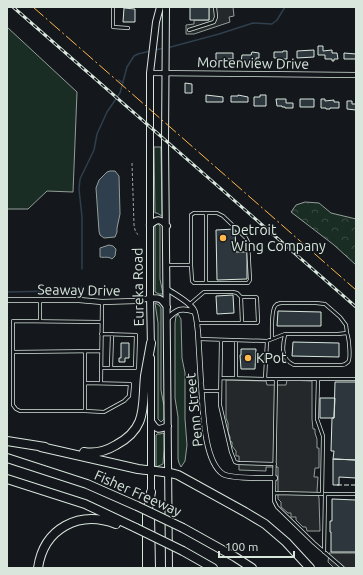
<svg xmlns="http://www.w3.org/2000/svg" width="363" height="575" viewBox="0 0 363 575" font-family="Ubuntu,sans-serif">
<defs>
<pattern id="forest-crowns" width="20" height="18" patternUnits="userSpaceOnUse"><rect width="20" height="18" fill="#1a2d24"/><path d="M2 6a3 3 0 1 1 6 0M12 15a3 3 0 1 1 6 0" fill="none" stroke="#3b4b43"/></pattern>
</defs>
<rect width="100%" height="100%" fill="#14181c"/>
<path fill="#1a2d24" stroke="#939e99" d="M7,27L77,92L73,192L47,191L28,209H7Z
M154,147H161L162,216L157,213H155Z
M157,223L160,226V279L163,294H159L155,292V226Z
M155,303L159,305L161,308V390L164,406V419L161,422L158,419V323Z
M178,314L181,319L182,358L185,373V419L187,445L185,461L181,467L179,463L178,459V417L175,398V323L176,316H177Z
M163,433L164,434V449L163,464L156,467V435L157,434H160Z"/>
<path fill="url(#forest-crowns)" stroke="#939e99" d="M305,202L319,203L331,213L356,219V265L334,245L291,212L296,205Z"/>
<path fill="#24282b" stroke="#939e99" d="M209,7H233L234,16L229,17L230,22L194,34H186V25L194,24V20H209Z
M226,380L266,381L267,385H286L287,380L312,381V419L313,429H315V433L317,439V448H319V468H315L314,477H318L317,491L319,498L320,531H307L306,527H303L296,520V517H291V513H288L281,507V502L278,499V467H266V471L239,470V456H236V451L232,446V442L230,441V437L228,432V423L226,418Z
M329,553H356V568H334L328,562Z"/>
<path fill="#2f3f4d" stroke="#939e99" d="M110,171H115L119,176L120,214L117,228V232L115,237L104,238L100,235L99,231L96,188L99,180L107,172Z
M109,245L113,246L116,249L115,256L112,259C108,256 104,258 100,257V248Z"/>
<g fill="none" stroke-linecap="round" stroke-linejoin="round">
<path stroke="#2f3f4d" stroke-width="1.5" d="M167,48L219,34L253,23L272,24L277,20L285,7
M155,50L164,48
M119,80L123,83
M82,269V217L79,189L80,179L94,150L97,134L107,112L120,93L127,67L134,56L138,54L150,51
M7,292L54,291L78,293L82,292V287"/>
</g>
<path fill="#2c363c" stroke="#d8e6dc" d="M190,7H209V20H190Z
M124,8L135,9V22H123Z
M318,46H323V51L332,50V53H337L338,59H334V61H332V59H325V55H318Z
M314,50V57L297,58V51Z
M283,51H287V59H277V58H274V52H283Z
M252,52L259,53V58H256V61H249V63L241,62L242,55H251Z
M216,53H233V59H228V60H224V61H216Z
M344,53L356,54V59H344Z
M185,83L192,84V93H185Z
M206,95L223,97V102H206Z
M238,95L248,97V102H231V96H238Z
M260,95H266V106H254V97H260Z
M276,99H286V103H293V108H285V107H282V106H277Z
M300,99H314V107H300Z
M321,99H325V101L334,100V102H339V108H330V109H326V108H321Z
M347,101H352V104H356V110L347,109Z
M235,229L236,252H247V279L217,280L216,230Z
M233,295L234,313L217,314L216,296Z
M278,311L321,312V326H277Z
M293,342L339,343V357L292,356Z
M121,343H129V358H125V362H119V358H121Z
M241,349H256L255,369H241L240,355H241Z
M335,382H356V460L333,459L334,451H331L332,418H334Z
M320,398H335L334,418H320Z
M333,459L356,460V478L339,477V485H333Z
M332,499L356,500V552H331V532H330V521H332Z"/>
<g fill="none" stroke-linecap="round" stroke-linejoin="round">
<g stroke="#d8e6dc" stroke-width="4">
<path id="lane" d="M113,7V27L128,28
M189,30L214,22L216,17L215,7
M206,213V283
M167,265H191L192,281L194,283H248L250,280L248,242L246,238L223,216L217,213H194L191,215V265
M241,297L242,323
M190,304L204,292H233L237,293L241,297H256L257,298L258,322L257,323H198
M40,321V300
M285,335C282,347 281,359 294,365H342C344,365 346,364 348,362C351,359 349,338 347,333
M199,339L267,341L285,334H338L347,333L346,325L340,317L325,304L316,303H281C278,304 277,303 275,306C271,311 272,332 272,339
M221,340L220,405L231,452L235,462L238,463L275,464
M267,341L265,379H318L317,419L323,436L322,494L274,493L276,379
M85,351V411H20L16,409L13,405V321L101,322
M13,352L101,351
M101,368H135L136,335L101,334
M111,368L112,334
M221,378L265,379
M236,378V340
M318,379H356
M101,383L102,302
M202,391H220
M85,411L104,412L124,401L129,396L130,384L85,383
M274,493V501L277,507L314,543L343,568
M325,494H356
M324,552L325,494"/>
</g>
<g stroke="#d8e6dc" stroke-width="6">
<path id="street" d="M150,73L356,75
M167,289C174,294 190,302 194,310C197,317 197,325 198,332C199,349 200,366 201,384C203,406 203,461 223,474C232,479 263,478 275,478
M7,300H79L102,302L136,301L150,298
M167,319C177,309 181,307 195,312"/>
</g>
<g stroke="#d8e6dc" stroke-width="8">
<path id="secondary" d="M166,7L165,140L169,568
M150,225C157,219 160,218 167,226
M150,298C160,298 161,298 167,307
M151,347L150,298V73L156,22L160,7
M151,421C157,431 159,430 168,426
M151,495V358
M151,516L152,568"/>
</g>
<g stroke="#d8e6dc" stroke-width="10">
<path id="highway" d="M7,441L45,447
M41,447L138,469C152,471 165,471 178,475L245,512L265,524L286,542L310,568
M84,452C96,454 106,451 116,445C148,428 142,406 145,376C147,365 149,354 151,343
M7,458L87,484L137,506
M7,479L85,504L136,528
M183,528L235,557L252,568
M183,551L213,568
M38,568C44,528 79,510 116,524
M147,568V514L151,492"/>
</g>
<path stroke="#9da8a2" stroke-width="1" stroke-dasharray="3 2" stroke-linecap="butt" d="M132,163L134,225C135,230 135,233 140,236"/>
<use href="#lane" stroke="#14181c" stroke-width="2.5"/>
<use href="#street" stroke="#14181c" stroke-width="4.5"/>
<use href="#secondary" stroke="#14181c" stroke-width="6"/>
<use href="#highway" stroke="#14181c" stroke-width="8"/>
<g stroke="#d8e6dc" stroke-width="3">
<path id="rail" d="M13,7L356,307"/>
</g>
<use href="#rail" stroke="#14181c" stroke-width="1.5" stroke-dasharray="4.5" stroke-linecap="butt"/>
<g stroke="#d8e6dc" stroke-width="10" stroke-linecap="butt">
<path id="highway-bridge" d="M137,506L183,528
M136,528L183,551"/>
</g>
<use href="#highway-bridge" stroke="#14181c" stroke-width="8"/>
<path stroke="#d8e6dc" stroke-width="1" stroke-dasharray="5 2" stroke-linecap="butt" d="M337,485H356"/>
<path stroke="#ffb74d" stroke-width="1" stroke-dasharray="14 3 2 3" stroke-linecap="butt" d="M33,7L356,290"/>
</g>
<g fill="#ffb74d" stroke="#14181c" stroke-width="1.5">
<circle cx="223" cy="238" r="4"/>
<circle cx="248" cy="358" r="4"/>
</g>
<g text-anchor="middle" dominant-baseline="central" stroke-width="3" stroke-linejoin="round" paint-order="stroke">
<g font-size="14" fill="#d8e6dc" stroke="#14181c">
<text transform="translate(253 63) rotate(1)">Mortenview Drive</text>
<text transform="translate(138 287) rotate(-91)">Eureka Road</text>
<text transform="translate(79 290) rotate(1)">Seaway Drive</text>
<text transform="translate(194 410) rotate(-96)">Penn Street</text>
<text transform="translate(138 493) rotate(24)">Fisher Freeway</text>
</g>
<g font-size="14" fill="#d8e6dc" stroke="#14181c" text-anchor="start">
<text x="231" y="230">Detroit<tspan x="231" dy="16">Wing Company</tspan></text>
<text x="256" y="358">KPot</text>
</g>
</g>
<rect width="363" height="575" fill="none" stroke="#d8e6dc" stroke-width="16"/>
<path d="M219 551v6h75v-6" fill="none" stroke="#d8e6dc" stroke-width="2"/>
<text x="225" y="551" font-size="12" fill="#d8e6dc" stroke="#14181c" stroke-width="3" paint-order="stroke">100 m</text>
</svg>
